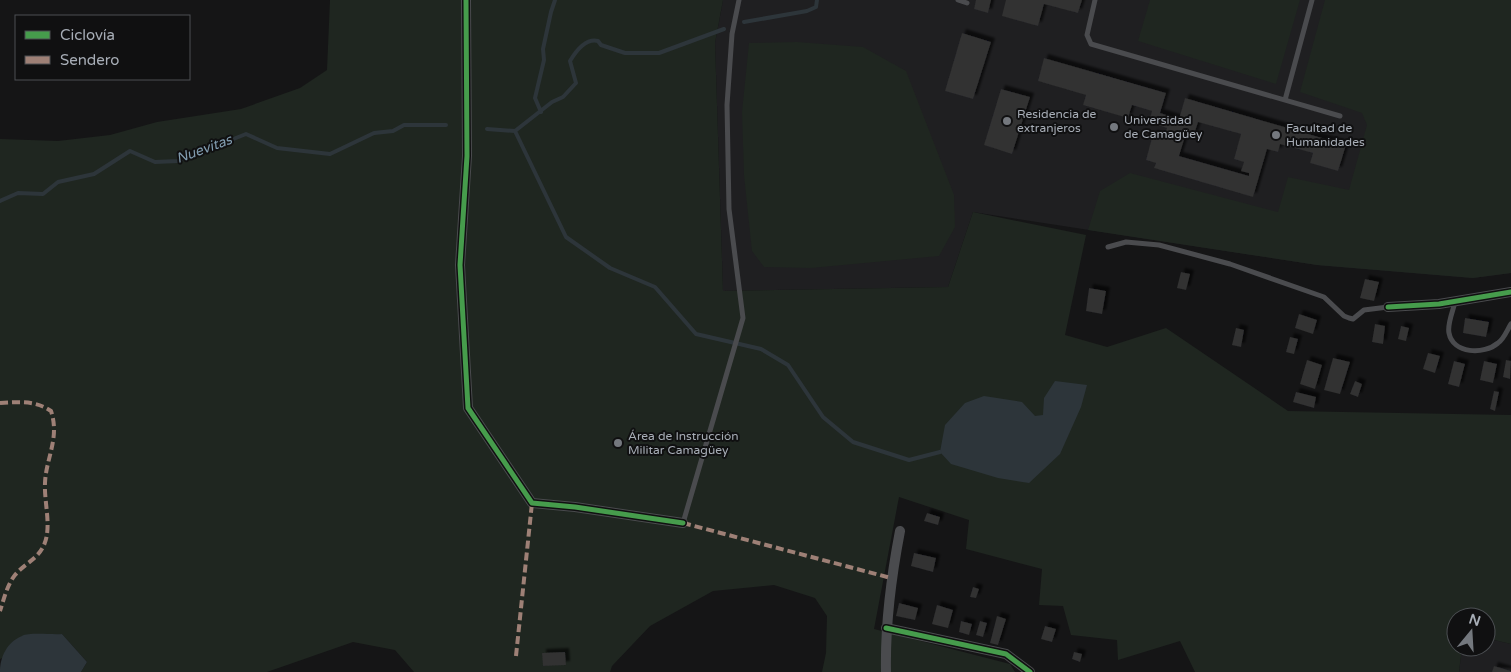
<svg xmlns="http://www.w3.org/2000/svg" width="1511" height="672" viewBox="0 0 1511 672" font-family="'Varela Round',sans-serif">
<defs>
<filter id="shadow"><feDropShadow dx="4" dy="-4" stdDeviation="1" flood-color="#0009"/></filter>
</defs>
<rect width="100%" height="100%" fill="#151516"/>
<path fill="#1f1f21" d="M723,0H1511V273L1473,278L1317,265L973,212L948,287L723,291L715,43Z
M1486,638L1511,644V672H1459L1462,647H1486Z"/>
<path fill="#1f2620" d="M330,0H723L715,43L723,291L948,287L973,212L1086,235L1065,335L1107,347L1166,328L1288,411L1511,415V644L1486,638V617H1456V647H1462L1459,672H1195L1180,641L1118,660L1117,640L1071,635L1063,606L1039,605L1042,569L966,549L969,520L899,497L874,629L1010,664L1015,672H822L826,653L827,616L815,598L774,585L713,591L650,626L612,666L610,672H414L395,650L353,642L267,672H81L87,662L62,634L0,659V139L58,141L110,135L157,122L241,109L300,88L327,70Z
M1150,0H1300L1276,84L1138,41Z
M1325,0H1511V273L1473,278L1317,265L1088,230L1100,191L1130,173L1278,212L1288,177L1349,190L1367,125L1362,113L1300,92Z
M797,42L863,47L906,71L954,195L955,227L939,256L811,268L764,267L752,251L744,175L742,112L749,43Z"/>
<path fill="#2d353a" d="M1055,381L1087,385L1081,407L1060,454L1029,483L998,478L951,464L940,452L945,425L965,403L984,396L1022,402L1035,416L1043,415L1044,398Z
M62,634L87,662L81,672H0C0,657 7,642 22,636C29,632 53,635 62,634Z"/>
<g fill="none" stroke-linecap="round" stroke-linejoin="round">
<path stroke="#2d353a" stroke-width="4" d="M744,22L807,11L816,7L817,0
M541,112L535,98L544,60L543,49L551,12L555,0
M487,129L515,131L552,102L563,97L576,83L570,61C576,51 586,38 598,41L601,45L625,53H659L724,29
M515,131L566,237L610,268L655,287L696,334L761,349L788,365L823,417L853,442L909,460L940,452
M0,201L18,193L43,194L58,182L94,174L130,151L155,162L178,161L246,134L277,148L330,154L374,133L393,131L404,125H446"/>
</g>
<path fill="#303031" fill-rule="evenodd" filter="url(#shadow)" d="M976,0H991L988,13L974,9Z
M1006,0H1082L1078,13L1044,4L1038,26L1002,16Z
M962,33L991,42L973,99L945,91Z
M1044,58L1166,93L1160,113L1179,119L1185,98L1346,145L1338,171L1310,163L1313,153L1280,144L1278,152L1267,149L1253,197L1154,168L1156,163L1146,160L1153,134L1164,137L1167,128L1149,122L1152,111L1132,105L1128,118L1083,105L1086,95L1038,81ZM1198,122L1241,134L1234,159L1244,162L1241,171L1249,173V176L1179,156L1186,133L1194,135Z
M1001,89L1030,97L1012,154L984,145Z
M1181,272L1190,274L1186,290L1177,288Z
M1365,279L1379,282L1374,301L1360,298Z
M1089,288L1106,291L1102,314L1086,311Z
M1299,314L1317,320L1313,334L1295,328Z
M1465,318L1489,322L1486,337L1463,333Z
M1375,324L1385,326L1383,344L1372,342Z
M1401,326L1409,328L1406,341L1398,339Z
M1236,328L1244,330L1241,347L1232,345Z
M1290,337L1298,339L1294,354L1286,352Z
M1428,353L1440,356L1435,373L1423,369Z
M1333,358L1350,362L1340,394L1324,390Z
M1307,360L1322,365L1315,389L1300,384Z
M1506,360L1511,361L1510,379L1503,377Z
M1454,361L1465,364L1459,387L1448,384Z
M1484,361L1497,364L1493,383L1480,380Z
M1355,381L1362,384L1358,397L1350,394Z
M1494,391L1499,392L1495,411L1490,409Z
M1296,392L1316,397L1314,408L1293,402Z
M927,513L940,517L938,525L924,521Z
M914,553L936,558L933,572L911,566Z
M973,587L979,589L976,598L970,597Z
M899,603L918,608L915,620L896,616Z
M937,605L953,610L948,628L932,624Z
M997,616L1006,619L998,645L990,643Z
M961,621L972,624L969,635L959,632Z
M980,621L987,623L983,637L976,635Z
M1045,626L1056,629L1052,642L1041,639Z
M565,652L566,665L543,666L542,653Z
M1074,652L1082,654L1080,662L1072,659Z
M1494,666L1511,671V672H1492Z"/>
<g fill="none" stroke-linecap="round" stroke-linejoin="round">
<path stroke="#4a4b4e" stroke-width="5" d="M958,0L967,3
M1095,0L1087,35L1091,44L1340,116
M1285,100L1312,0
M1108,247L1126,242L1159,245L1230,264L1324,297L1344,316L1349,318L1353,319L1364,310L1388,307
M1455,302C1453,311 1447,324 1449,333C1453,354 1484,355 1498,343C1504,339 1507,330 1511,324
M683,523L743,318L729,209L727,105L732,34L739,0"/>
<path stroke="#4a4b4e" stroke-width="10" d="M466,0L467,156L460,265L468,408L532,503L575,507L683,523
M1388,307L1439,304L1511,292
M886,628L1006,654L1030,672
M886,672C885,624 891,578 900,531"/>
<path stroke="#9e8076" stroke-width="4" stroke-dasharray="8 4" stroke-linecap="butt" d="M0,403C18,402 35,400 51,411C60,438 46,458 45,483C44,503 52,527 44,545C38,559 24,564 15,575C7,585 4,599 0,611
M683,523L891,578
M516,656L532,503"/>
<g stroke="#101011" stroke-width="8">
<path id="cycleway" d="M466,0L467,156L460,265L468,408L532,503L575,507L683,523
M1388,307L1439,304L1511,292
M886,628L1006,654L1030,672"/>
</g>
<use href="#cycleway" stroke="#469c4c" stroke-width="5"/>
</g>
<g fill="#74787e" stroke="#101011" stroke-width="2">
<circle cx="1007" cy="121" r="5"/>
<circle cx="1114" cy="127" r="5"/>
<circle cx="1276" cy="135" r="5"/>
<circle cx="618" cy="443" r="5"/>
</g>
<g text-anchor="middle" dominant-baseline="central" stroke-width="4" stroke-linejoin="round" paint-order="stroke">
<g font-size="12" fill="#a7adb6" stroke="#101011" text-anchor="start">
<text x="1017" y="114">Residencia de<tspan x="1017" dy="14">extranjeros</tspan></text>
<text x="1124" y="120">Universidad<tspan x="1124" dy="14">de Camagüey</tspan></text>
<text x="1286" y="128">Facultad de<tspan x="1286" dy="14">Humanidades</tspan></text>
<text x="628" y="436">Área de Instrucción<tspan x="628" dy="14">Militar Camagüey</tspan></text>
</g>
<g font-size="14" font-style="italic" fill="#819caf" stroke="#101011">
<text transform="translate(204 149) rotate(-20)">Nuevitas</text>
</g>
</g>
<rect x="15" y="15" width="175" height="65" fill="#101011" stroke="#4c4f53"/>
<rect x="25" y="31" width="25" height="8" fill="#469c4c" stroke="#4c4f53"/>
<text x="60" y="40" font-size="15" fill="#a7adb6">Ciclovía</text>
<rect x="25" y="56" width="25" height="8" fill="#9e8076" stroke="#4c4f53"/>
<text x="60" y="65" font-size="15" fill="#a7adb6">Sendero</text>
<g transform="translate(1471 632) rotate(18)"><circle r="24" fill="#101011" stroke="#4c4f53"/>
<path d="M0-4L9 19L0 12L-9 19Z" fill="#74787e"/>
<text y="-8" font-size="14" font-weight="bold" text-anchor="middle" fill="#a7adb6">N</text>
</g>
</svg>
